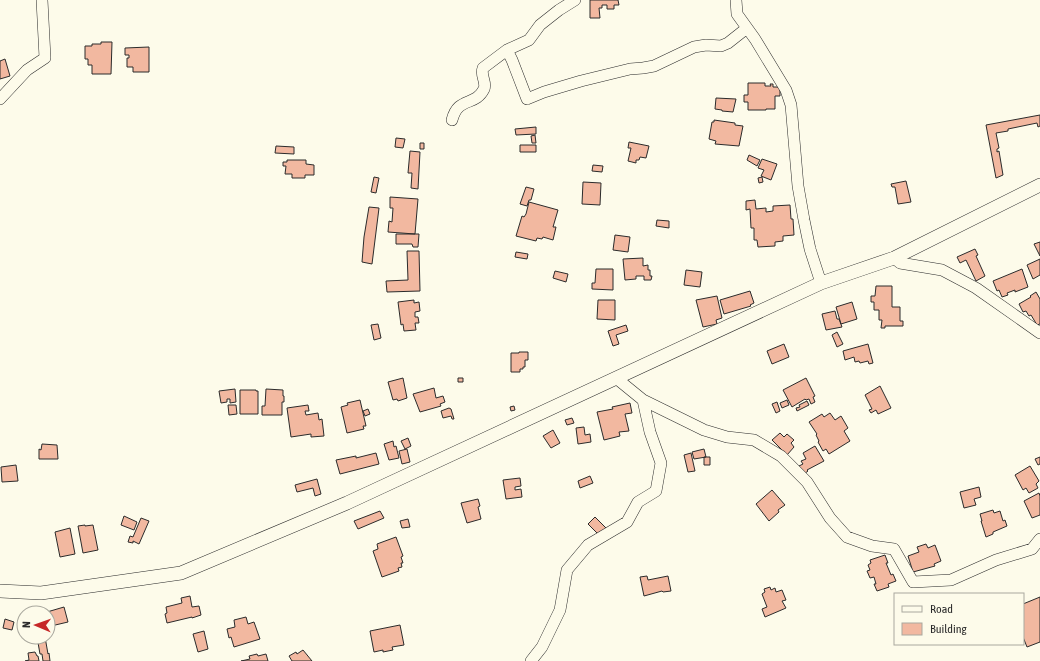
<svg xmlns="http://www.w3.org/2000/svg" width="1040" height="661" viewBox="0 0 1040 661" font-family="'Asap Condensed',sans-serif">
<rect width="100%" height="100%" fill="#fdfbea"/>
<path fill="#f2b8a0" stroke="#2b2b2b" d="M590,0H618L619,5H614V9H607V5H602V8H599L600,18H590Z
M101,42H112L111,74H92V65H88V59H85V46H92V44H101Z
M149,47V72H133V67H127V58H129V55H125V48Z
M5,59L10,76L0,79V61Z
M748,83H765V86H771L770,84H773V87H780V96H775V109H766V110H748V102H744V95H748Z
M716,98L736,99L733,112L722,111V110L715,109Z
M1040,115V126L1038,127L1037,123L1008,129V131L996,133L999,148L997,149V152L999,151L1003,175L996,178L986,125Z
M714,120L735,123V125L743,126L739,146L715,144L716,141L709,139L712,122H714Z
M536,127V134L516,135L515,129Z
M535,135L536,143H532L531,136Z
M396,138L405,139L403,148L395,147Z
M629,142L649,146L646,158L640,157L639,160H636V163L628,161L631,148H628Z
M420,143H424V149H420Z
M520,145H536V152H520Z
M276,146L294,147V154L275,153Z
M410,151L420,152L418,189L411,188L412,173H408Z
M749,155L760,160L757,166L747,160Z
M762,159L777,164L771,180L761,176L764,170L758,168Z
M287,160H306V164L314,165V175H305V178H292V174H285L286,166H283V162H287Z
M593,165L603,166L602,172L592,171Z
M374,177L379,178L376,193L371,192Z
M762,177L763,182L759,183L758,178Z
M906,181L911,202L898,204L895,187H892L891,184Z
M583,182L601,183L600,205L582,204Z
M526,187L534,189L531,200H529L527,206L520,204Z
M390,197L418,199L415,234L388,232L389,221L392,222L393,208H390Z
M755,200L756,209L766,208V212L773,211V206L790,205L791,219H793L794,235L783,236V241L775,242V246L758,247L757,240H754V228H751L750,209L746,210V201Z
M529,202L558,210L553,227H556L553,240L543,237L542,239L537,238L536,241L516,236L522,216L524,217L526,214Z
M369,207L379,208L372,264L362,262L364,237Z
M657,220L669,221V228L656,226Z
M396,234H419L418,247H413L412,244H396Z
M615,235L630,237L628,252L613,250Z
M1040,242V256L1034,244Z
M975,249L978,255L976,256L985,276L976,281L966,260L960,263L957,257Z
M407,251H419L420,291L387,292L386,281L408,280Z
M516,252L528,254L527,259L515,257Z
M643,258V266L648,265V270H650V276H652L651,280H644V276H636V279L625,280L623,259Z
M1040,259V275L1033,279L1027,265Z
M596,269H613V290L592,289V283H595Z
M1022,269L1028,287L1015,292V290L1007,293L1008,295L1002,297L999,290L997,291L993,281Z
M686,270L702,272L700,287L684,285Z
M555,271L568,274L566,282L553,278Z
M876,286H892V307H900V321H903V326H885V328H881L882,320H879V310H874V302H871V296H875Z
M750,291L754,303L750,305L751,306L724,314L720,300Z
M1036,292L1040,299V324L1037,325L1031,315L1029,316L1026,311L1023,312L1019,304L1031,297L1030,296Z
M717,296L722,318L716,320L717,324L703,327L696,300Z
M414,300V303L419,302L420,311L415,312V317H418L419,323H415L416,330L404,331L403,324L401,325L398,302Z
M598,300H615V320L597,319Z
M852,302L857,319L841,324L836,307Z
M835,311L837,319H839L842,327L826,330L822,314Z
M378,324L381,338L374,340L371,325Z
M626,325L628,331L616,335L619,344L613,346L608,331Z
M837,332L843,344L837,347L832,335Z
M784,344L789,357L772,364L767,351Z
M868,344L873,363L869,364L868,361L860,363L859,361L855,362L854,357L845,360L843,351Z
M519,352H528V360H525V367H523V369H520V372H511V353H519Z
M403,378L407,398L398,401L397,399L393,400L388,382Z
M458,378H463V382H458Z
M806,378L815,396L813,397L815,402L811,404L809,399L806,400L805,399L792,407L783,390Z
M880,386L891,408L878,414L876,410L871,413L869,410L872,409L865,395Z
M434,388L436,398L443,396L445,402L440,404L441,406L420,412L413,394Z
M235,389L236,402L230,403V399H227V402L221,403L219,391Z
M266,389L283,390V396H284V402H282V415H262V406H265Z
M240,390H256V391H258V414H240Z
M360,400L366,426H363L364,429L347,433L341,407L348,405L347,403Z
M787,400L789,405L782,408L780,403Z
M807,401L809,405L797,411L796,408L800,407L799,405Z
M777,402L780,411L776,413L772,404Z
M630,403L632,413L625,414L629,431L619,432L620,436L604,440L597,412L613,409L612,407Z
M228,405H236L237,414L229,415Z
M308,405L309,411H305L306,415L318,413L319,420L322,419L324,436L311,437V434L291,437L287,408Z
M514,406L515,410L511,411L510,407Z
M449,408L451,409L454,419H452L451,416L443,418L441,411Z
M368,409L370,414L365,416L363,411Z
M830,413L835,420L841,416L848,428L844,431L850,441L829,454L826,449L823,451L818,442L819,441L816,435L817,434L809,422L822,414L824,417Z
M572,418L574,423L567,425L565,420Z
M584,427L585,435L590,434L591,442L578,444L576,428Z
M553,430L560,443L551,448L543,436Z
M780,433L784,437L787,434L794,440L791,443L794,447L787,455L772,440Z
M408,438L411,446L405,449L401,441Z
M393,441L394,447L396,446L399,458L389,460L384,444Z
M42,444L57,445L58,459H39V449L41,450Z
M815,446L824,461L807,470L808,471L804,474L799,466L803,464L801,461L806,459L803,453Z
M407,449L410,462L402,464L399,451Z
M704,449L706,457L694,459L692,452Z
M376,453L379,464L340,474L336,460L356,456V458Z
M691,453L695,471L688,472L684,455Z
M704,457H710V465H704Z
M1040,457V464L1038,465L1035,459Z
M16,465L18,481L2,482L1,467Z
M1030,466L1039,481L1036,484L1038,488L1029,493L1026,488L1023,490L1015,475Z
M590,476L593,483L580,488L578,481Z
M520,478L521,486L515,487V490L521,489L522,497L506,499L503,480Z
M317,479L321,494L315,496L313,488L297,492L295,485Z
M979,487L981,497L974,499L976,505L964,508L960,492Z
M772,490L785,505L778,510L779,512L769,521L756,504Z
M1039,493L1040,496V515L1032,518L1024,501Z
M478,499L480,506L478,507L481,519L467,523L461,503Z
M993,510L994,513L1000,511L1003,521L1005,520L1007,526L993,532V534L986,537L981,521H982L980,514Z
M380,511L384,518L358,529L354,521Z
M124,516L137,522L134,530L121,525Z
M595,517L607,529L599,535L588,524Z
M141,518L149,521L139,544L133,541V543L128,542L130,536L133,537Z
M408,519L410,527L402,528L400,521Z
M85,525V526L93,525L98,550L83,553L78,526Z
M70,528L75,554L60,557L55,532Z
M396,537L403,556L401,557L403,563H401L402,567L398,568L399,571L382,577L373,551L378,549L377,544Z
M926,544L928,548L935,545L941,561L934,564L935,566L913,572L908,556L919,552L917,547Z
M885,555L888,563H886L891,575L893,574L896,581L888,584L889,587L877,591L874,584H876L874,577L870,578L867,571L870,570L868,565L871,563L870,560Z
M647,576L648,580L668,576L671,591L663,592L662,591L644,596L640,577Z
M770,587L771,590L775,588L776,592L782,590L786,600L782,601L786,608L765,617L762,609L767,607L762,594L765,592L764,589Z
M190,596L192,607L199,606L201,615L192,618V617L167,623L165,614L167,613L166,607L182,603L181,598Z
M1040,597V642L1027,647L1023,637V604Z
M64,607L68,622L51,626L47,612Z
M246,617L248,624L254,622L260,639L234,647L231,637L229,638L227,629L235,627L234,620Z
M5,619L14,622L12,630L3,628Z
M400,625L404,645L392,647L393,650L383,652V650L374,652L370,631Z
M204,631L208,649L198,652L193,634Z
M37,637H45L48,654L49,653L50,661H43L42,654H40Z
M303,650L312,661H292L289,656L296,652L297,654Z
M35,652L37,656H38L39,661H25L29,660L28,653Z
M257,654L258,656L266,654L268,661H241L250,659L249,656Z"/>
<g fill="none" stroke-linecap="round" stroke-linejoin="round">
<g stroke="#2b2b2b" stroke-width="12">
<path id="minor" d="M736,0L737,14L755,39L786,90L791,105L798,186L804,220L810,249L821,283
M507,50L512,60L527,99L544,92L581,81L630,69L643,68L654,66L694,47L706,45L721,46L728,43L747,28
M0,99L27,70L45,58L42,0
M452,120C458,96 475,107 484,89C487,82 480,76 483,68L507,50L529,40L540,25L559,10L575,0
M894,258L900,263L942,270L976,288L1040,333
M616,378L643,400L704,430L727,437L754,440L781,456L807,482L830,518L847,537L872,546L894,549L913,582L951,580L996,560L1032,549L1040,539
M531,661L542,647L560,610L567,570L588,545L627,522L638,502L656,491L661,463L650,432L643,400"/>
</g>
<g stroke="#2b2b2b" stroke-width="14">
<path id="tertiary" d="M0,591L41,593L181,573L347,503L821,283L894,258L1040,185"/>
</g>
<use href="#minor" stroke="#fdfbea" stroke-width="11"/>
<use href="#tertiary" stroke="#fdfbea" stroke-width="13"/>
</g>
<rect x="894" y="593" width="130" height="52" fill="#fdfbea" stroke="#a9a89e"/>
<rect x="902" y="606" width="20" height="6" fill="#fdfbea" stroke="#a9a89e"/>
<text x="930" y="613" font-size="12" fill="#2b2b2b">Road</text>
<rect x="902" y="623" width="20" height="12" fill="#f2b8a0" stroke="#a9a89e"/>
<text x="930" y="633" font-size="12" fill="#2b2b2b">Building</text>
<g transform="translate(36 625) rotate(272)"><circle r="19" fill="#fdfbea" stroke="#a9a89e"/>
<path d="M0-3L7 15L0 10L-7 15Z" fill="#c62828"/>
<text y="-6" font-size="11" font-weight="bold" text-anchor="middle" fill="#2b2b2b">N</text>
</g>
</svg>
